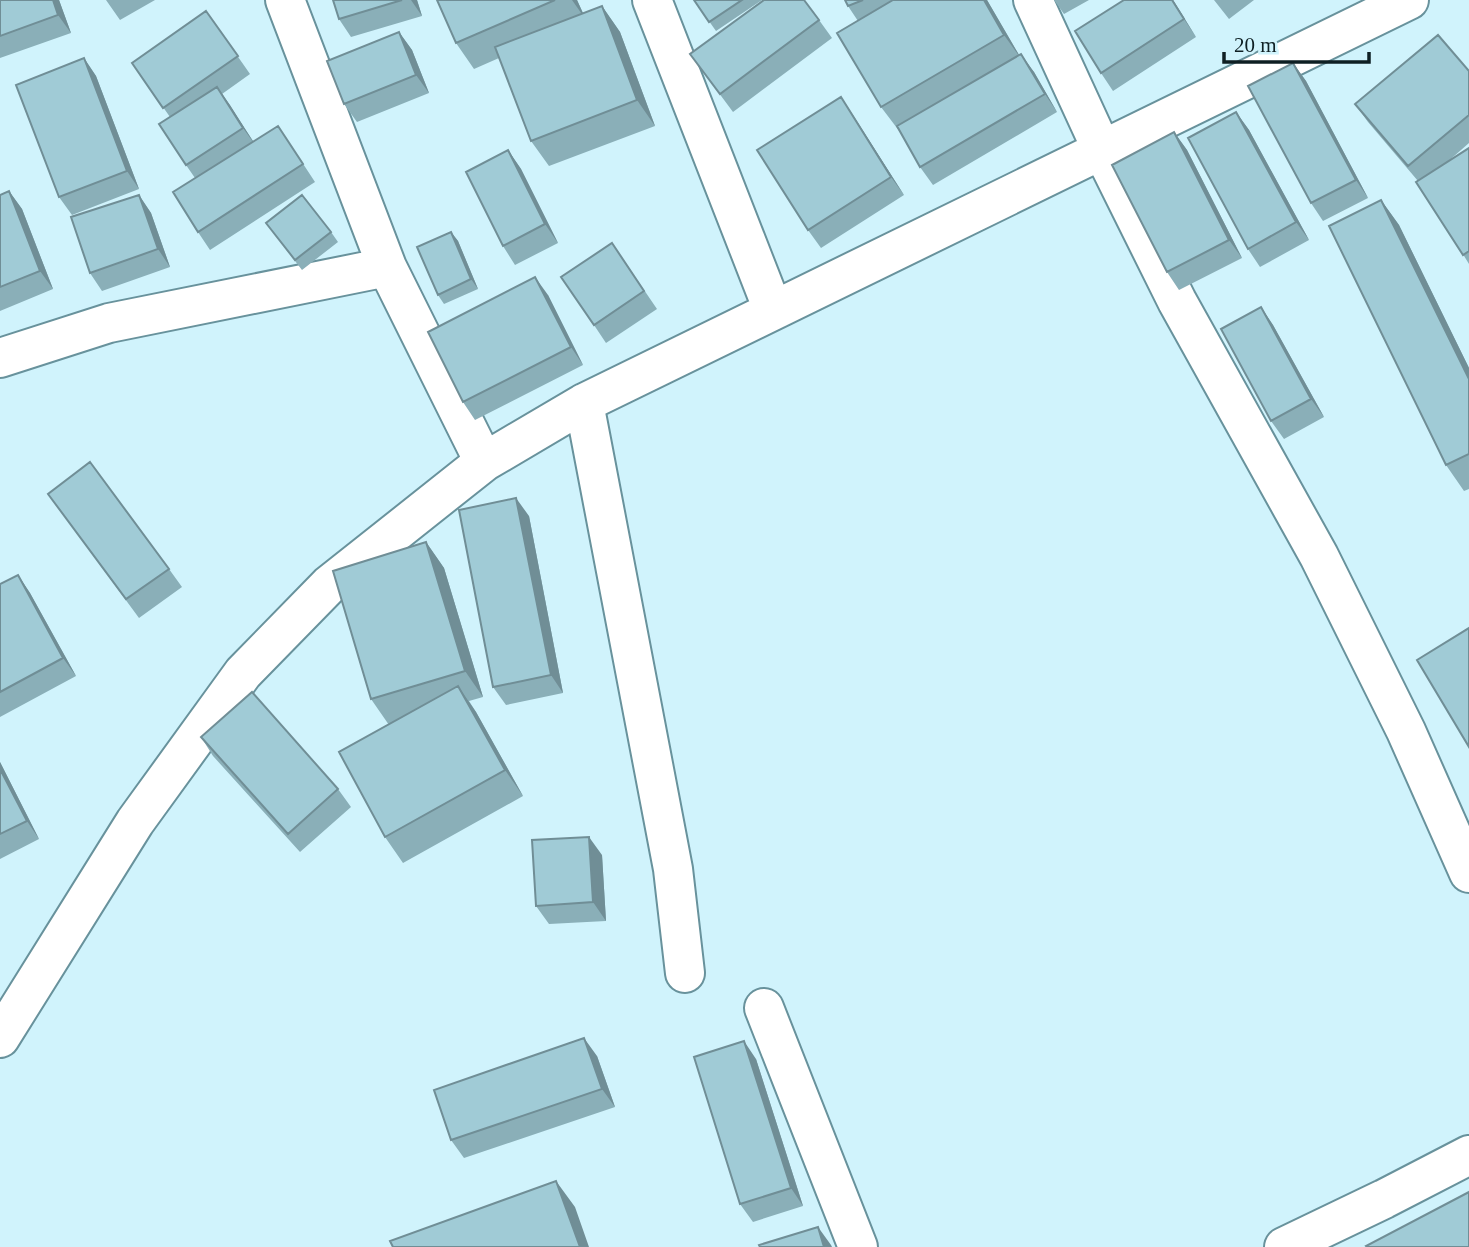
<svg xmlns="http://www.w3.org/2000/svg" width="1469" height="1247" viewBox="0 0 1469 1247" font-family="'Times New Roman',serif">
<rect width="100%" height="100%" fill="#d0f3fc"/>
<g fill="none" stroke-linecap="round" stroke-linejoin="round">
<g stroke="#68929c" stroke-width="42">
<path id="minor" d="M285,0L387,267L484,462
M652,0L773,310
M1033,0L1102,150L1177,301L1319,556L1406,731L1469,873
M0,358L109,323L387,267
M584,403L673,869L685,973
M764,1008L858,1247
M0,1038L135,822L243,673L329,585L484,462L584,403L1409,0
M1284,1247L1384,1199L1469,1155"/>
</g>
<use href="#minor" stroke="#fff" stroke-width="38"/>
</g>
<path fill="#8aafb8" d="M0,0H59L71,33L0,58Z
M106,0H155L120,20Z
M333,0H417L422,16L351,37L339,19Z
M437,0H577L583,13L602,6L620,32L655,126L549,166L531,141L499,58L474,69L456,43Z
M694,0H762L716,31Z
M845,0H987L1019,55L1034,72L1057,112L933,185L920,167L900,132L881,107L858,21L848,6Z
M1054,0H1089L1064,14Z
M1173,0L1196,37L1113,91L1101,73Z
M1214,0H1254L1229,19Z
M206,11L250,74L222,94L253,141L290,144L315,182L210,250L198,232L195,178L186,165L170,117L132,63Z
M819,20L832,38L733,112L690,54Z
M399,32L412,50L429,93L357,122L344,104Z
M84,58L96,76L139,189L72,215L59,197Z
M1293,63L1306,81L1368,198L1323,221L1311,203Z
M1469,71V143L1445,164L1469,148V264L1418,181L1368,122L1355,104Z
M841,97L904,195L821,248L808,230Z
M1236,112L1249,130L1309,240L1260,267L1248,249Z
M1174,132L1187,150L1242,258L1179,290L1167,272Z
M508,150L521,169L558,243L515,265L503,246Z
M9,191L22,209L53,289L0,311V195Z
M139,195L151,213L170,267L102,291L90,273Z
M1381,200L1399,225L1469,368V489L1464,491L1446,465Z
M266,223L331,232L338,242L302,270Z
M451,232L458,241L478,289L444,304L438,295Z
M612,243L657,309L606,343L594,325Z
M548,295L583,365L475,420L463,402Z
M1261,307L1273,325L1324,417L1284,439L1271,421Z
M48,494L169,569L182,587L139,618Z
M529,516L563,693L506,705L493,687Z
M426,542L444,568L483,697L469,701L476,712L523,796L403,863L385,837L389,725L371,699Z
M18,575L30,593L76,676L0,717V584Z
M201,737L338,789L351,807L300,852L213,756Z
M0,762L39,839L0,859Z
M602,855L606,921L549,924L536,906Z
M597,1056L615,1107L464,1158L451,1140Z
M756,1059L803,1206L753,1222L740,1204Z"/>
<path fill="#708e96" d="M53,0H59L71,33L58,15Z
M411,0H417L422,16Z
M572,0H577L586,20Z
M984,0H987L1022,60L1004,35Z
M1172,0H1173L1196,37L1184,19Z
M602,6L620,32L655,126L637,100Z
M399,32L412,50L429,93L416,75Z
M1021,54L1034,72L1057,112L1045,94Z
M84,58L96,76L139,189L127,171Z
M1293,63L1306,81L1368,198L1356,180Z
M217,87L230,105L256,146L243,128Z
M841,97L853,115L904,195L891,177Z
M1236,112L1249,130L1309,240L1296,222Z
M1174,132L1187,150L1242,258L1229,240Z
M508,150L521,169L558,243L545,224Z
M9,191L22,209L53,289L40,271Z
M139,195L151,213L170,267L158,249Z
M1381,200L1399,225L1469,368V379Z
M451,232L458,241L478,289L471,279Z
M535,277L548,295L583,365L571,347Z
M1261,307L1273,325L1324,417L1311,399Z
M516,498L529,516L563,693L551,675Z
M426,542L444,568L483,697L465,671Z
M18,575L30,593L76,676L63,658Z
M458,686L476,712L523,796L505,770Z
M0,762L39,839L27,821L0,769Z
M589,837L602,855L606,921L593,902Z
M584,1038L597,1056L615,1107L602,1089Z
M744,1041L756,1059L803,1206L791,1188Z
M556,1181L575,1207L589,1247H580Z
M818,1227L831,1245L832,1247H824Z"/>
<path fill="#a0cbd6" stroke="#708e96" stroke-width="2" d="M0,0H53L58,15L0,36Z
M333,0H402L339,19Z
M437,0H555L456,43Z
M694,0H742L709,22Z
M764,0H804L819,20L720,94L690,54Z
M845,0H863L848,6Z
M893,0H984L1004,35L881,107L837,33Z
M1124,0H1172L1184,19L1101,73L1075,31Z
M602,6L637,100L531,141L495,47Z
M206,11L238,56L163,108L132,63Z
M399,32L416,75L344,104L327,61Z
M1438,35L1469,71V115L1408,166L1355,104Z
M1021,54L1045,94L920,167L897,126Z
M84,58L127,171L59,197L16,85Z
M1293,63L1356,180L1311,203L1248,86Z
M217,87L243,128L186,165L159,124Z
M841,97L891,177L808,230L757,150Z
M1236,112L1296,222L1248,249L1188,138Z
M278,126L303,164L198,232L173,192Z
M1174,132L1229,240L1167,272L1112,165Z
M1469,148V251L1463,255L1416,182Z
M508,150L545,224L503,246L466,172Z
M9,191L40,271L0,287V195Z
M139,195L158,249L90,273L71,217Z
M302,195L331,232L295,260L266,223Z
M1381,200L1469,379V454L1446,465L1329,226Z
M451,232L471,279L438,295L417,247Z
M612,243L644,291L594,325L561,277Z
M535,277L571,347L463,402L428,332Z
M1261,307L1311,399L1271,421L1221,329Z
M90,462L169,569L126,599L48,494Z
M516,498L551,675L493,687L459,510Z
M426,542L465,671L371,699L333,571Z
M18,575L63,658L0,692V584Z
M1469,628V747L1417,660Z
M458,686L505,770L385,837L339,752Z
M252,692L338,789L288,834L201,737Z
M0,769L27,821L0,834Z
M589,837L593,902L536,906L532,840Z
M584,1038L602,1089L451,1140L434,1090Z
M744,1041L791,1188L740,1204L694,1057Z
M556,1181L580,1247H393L390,1241Z
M1469,1192V1247H1367L1366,1246Z
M818,1227L824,1247H760L759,1245Z"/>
<path d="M1224 52v10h145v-10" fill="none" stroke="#0e1f23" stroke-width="3.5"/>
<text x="1234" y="52" font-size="21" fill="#0e1f23" stroke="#d0f3fc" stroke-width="5" paint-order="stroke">20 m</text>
</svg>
